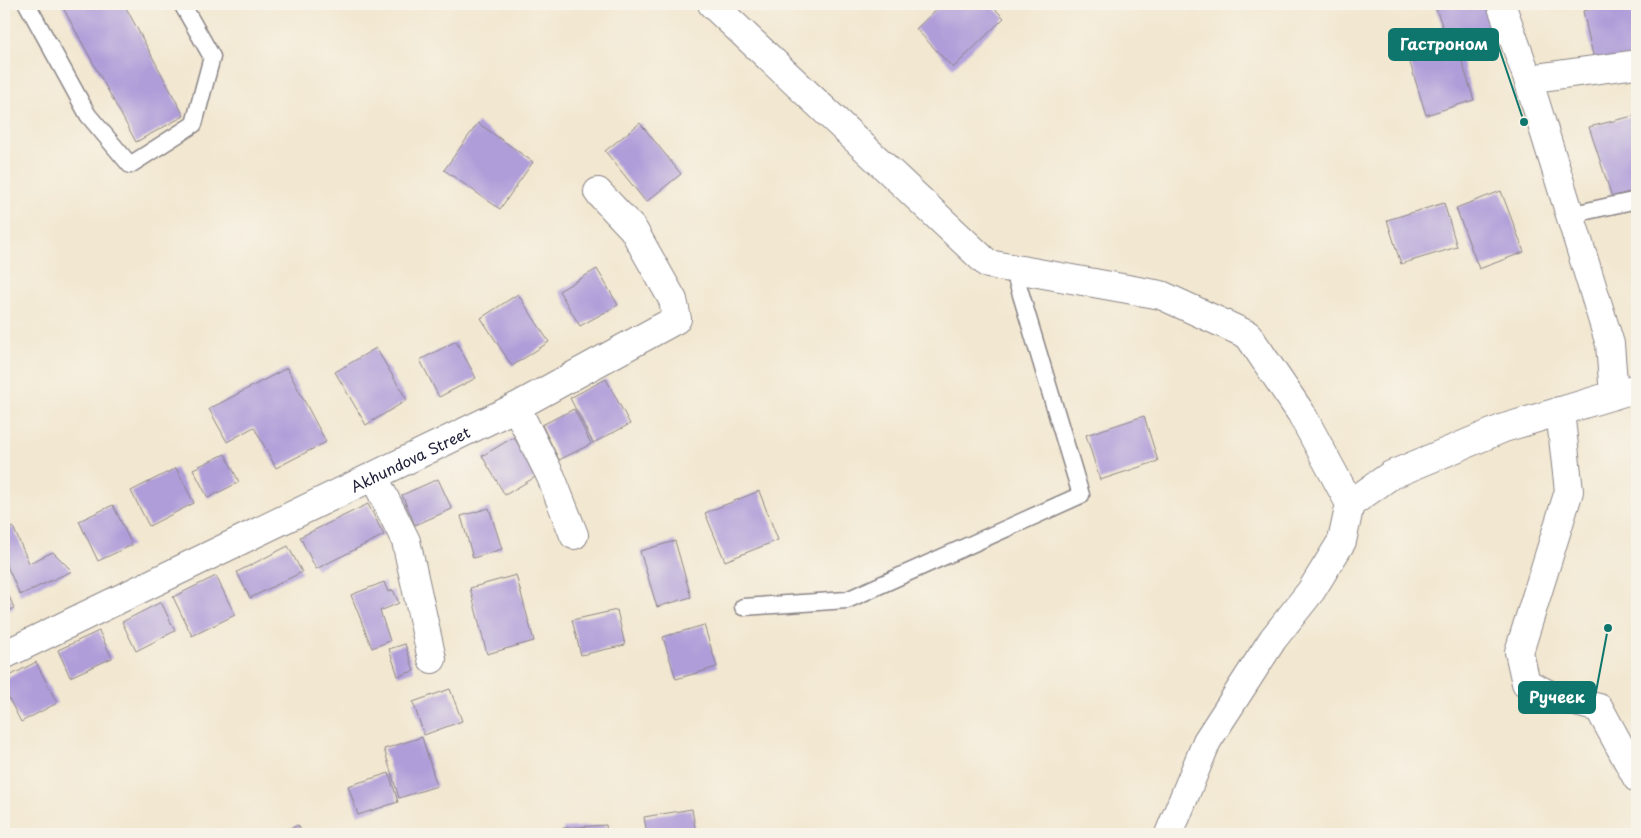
<svg xmlns="http://www.w3.org/2000/svg" width="1641" height="838" viewBox="0 0 1641 838" font-family="'Playpen Sans',sans-serif">
<rect width="100%" height="100%" fill="#f7f3e8"/>
<filter id="ink" filterUnits="userSpaceOnUse"><feTurbulence type="fractalNoise" baseFrequency=".02" numOctaves="2"/><feDisplacementMap in="SourceGraphic" scale="10" xChannelSelector="R" yChannelSelector="G"/><feConvolveMatrix kernelMatrix="1 2 1 2 8 2 1 2 1" color-interpolation-filters="sRGB"/></filter>
<filter id="wash" filterUnits="userSpaceOnUse"><feTurbulence type="fractalNoise" baseFrequency=".0096" numOctaves="4" result="noise"/><feDisplacementMap in="SourceGraphic" scale="20" xChannelSelector="R" yChannelSelector="G"/><feGaussianBlur stdDeviation="1.12" result="paint"/><feColorMatrix in="noise" values="0 0 0 0 0 0 0 0 0 0 0 0 0 0 0 0 0 1.4 0 .05"/><feComposite in="paint" operator="in"/></filter>
<g filter="url(#wash)">
<rect width="100%" height="100%" fill="#f2e7d0"/>
<g id="blocks">
<path fill="#af9dd9" d="M61,4H124L184,116L136,142Z
M942,4H990L1004,18L953,68L916,29Z
M1434,4H1489L1498,29L1450,46Z
M1612,4H1637V55L1595,64L1583,11Z
M1458,49L1474,100L1426,115L1410,63Z
M1637,115V190L1612,197L1589,127Z
M478,123L533,162L500,209L444,170Z
M640,123L681,174L646,202L605,151Z
M1501,191L1524,252L1479,269L1456,208Z
M1444,203L1457,247L1401,264L1387,220Z
M597,269L618,305L580,326L559,291Z
M518,294L549,342L512,366L481,318Z
M456,341L476,378L439,397L420,360Z
M376,348L407,400L366,425L335,372Z
M287,368L326,442L276,468L254,427L227,442L209,409Z
M606,379L630,424L593,443L570,398Z
M574,409L591,444L559,460L542,425Z
M1144,416L1158,461L1100,480L1086,435Z
M514,437L537,476L505,495L482,456Z
M225,454L239,482L208,498L193,469Z
M176,468L194,503L149,526L131,491Z
M438,479L452,509L415,525L402,495Z
M759,491L778,540L725,561L705,513Z
M368,504L384,535L316,569L300,537Z
M113,505L132,545L98,561L79,521Z
M489,508L502,549L473,558L461,516Z
M13,527L29,563L53,552L72,571L20,595L4,559V531Z
M675,541L691,597L657,607L640,551Z
M288,546L302,572L250,598L237,572Z
M516,575L534,641L487,654L470,588Z
M216,576L235,615L192,636L173,597Z
M384,582L388,592L393,590L399,603L380,611L390,641L372,648L351,595Z
M4,584L14,608L4,613Z
M161,602L175,631L136,651L122,622Z
M617,610L625,645L581,655L572,620Z
M704,625L717,667L676,679L663,637Z
M99,631L112,658L70,677L58,650Z
M405,644L414,671L398,676L389,649Z
M36,662L57,703L21,722L4,689V679Z
M450,689L462,721L424,735L413,702Z
M422,737L437,786L399,798L384,749Z
M389,773L398,802L358,815L348,786Z
M692,809L696,834H647L644,817Z
M298,825L303,834H278Z
M606,825L607,834H563V828Z"/>
</g>
</g>
<g filter="url(#ink)">
<use href="#blocks" fill-opacity="0" stroke="#8a8486" stroke-width="1"/>
<g fill="none" stroke-linecap="round" stroke-linejoin="round">
<g stroke="#8a8486" stroke-width="19">
<path id="lane" d="M27,4L88,115L130,165L194,124L212,57L182,4
M1569,215L1637,200
M743,607L847,600L1081,495L1013,268"/>
</g>
<g stroke="#8a8486" stroke-width="30">
<g id="street">
<path d="M712,4L988,264L1161,295L1248,335L1301,413L1350,504"/>
<path d="M1501,4L1528,79L1610,344L1614,395"/>
<path d="M1528,79L1637,64"/>
<path d="M516,407L551,477L574,535"/>
<path d="M1560,411L1569,491L1519,652L1526,683L1552,696L1599,708L1637,778"/>
<path d="M374,477L406,541L432,659"/>
<path id="s1" d="M4,655L516,407L677,319L673,300L633,229L598,192"/>
<path d="M1169,834L1207,741L1273,639L1311,591L1342,541L1350,504L1391,475L1504,428L1637,388"/>
</g>
</g>
<use href="#lane" stroke="#fff" stroke-width="16"/>
<use href="#street" stroke="#fff" stroke-width="28"/>
</g>
</g>
<g text-anchor="middle" dominant-baseline="central" stroke-width="5" stroke-linejoin="round" paint-order="stroke">
<g font-size="15" fill="#22223b" stroke="#f7f3e8">
<text stroke="none"><textPath href="#s1" startOffset="451">Akhundova Street</textPath></text>
</g>
</g>
<path fill="none" stroke="#0f766e" stroke-width="2" d="M1524 122L1498 45M1608 628L1595 697"/>
<g fill="#0f766e" stroke="#f7f3e8" stroke-width="2">
<circle cx="1524" cy="122" r="5"/>
<circle cx="1608" cy="628" r="5"/>
</g>
<g fill="#0f766e" stroke="#0f766e" stroke-width="2">
<rect x="1389" y="29" width="109" height="31" rx="5"/>
<rect x="1519" y="682" width="76" height="31" rx="5"/>
</g>
<g font-size="16" text-anchor="middle" font-weight="bold" fill="#fff">
<text x="1444" y="50">Гастроном</text>
<text x="1557" y="703">Ручеек</text>
</g>
<rect width="1641" height="838" fill="none" stroke="#f7f3e8" stroke-width="20"/>
</svg>
